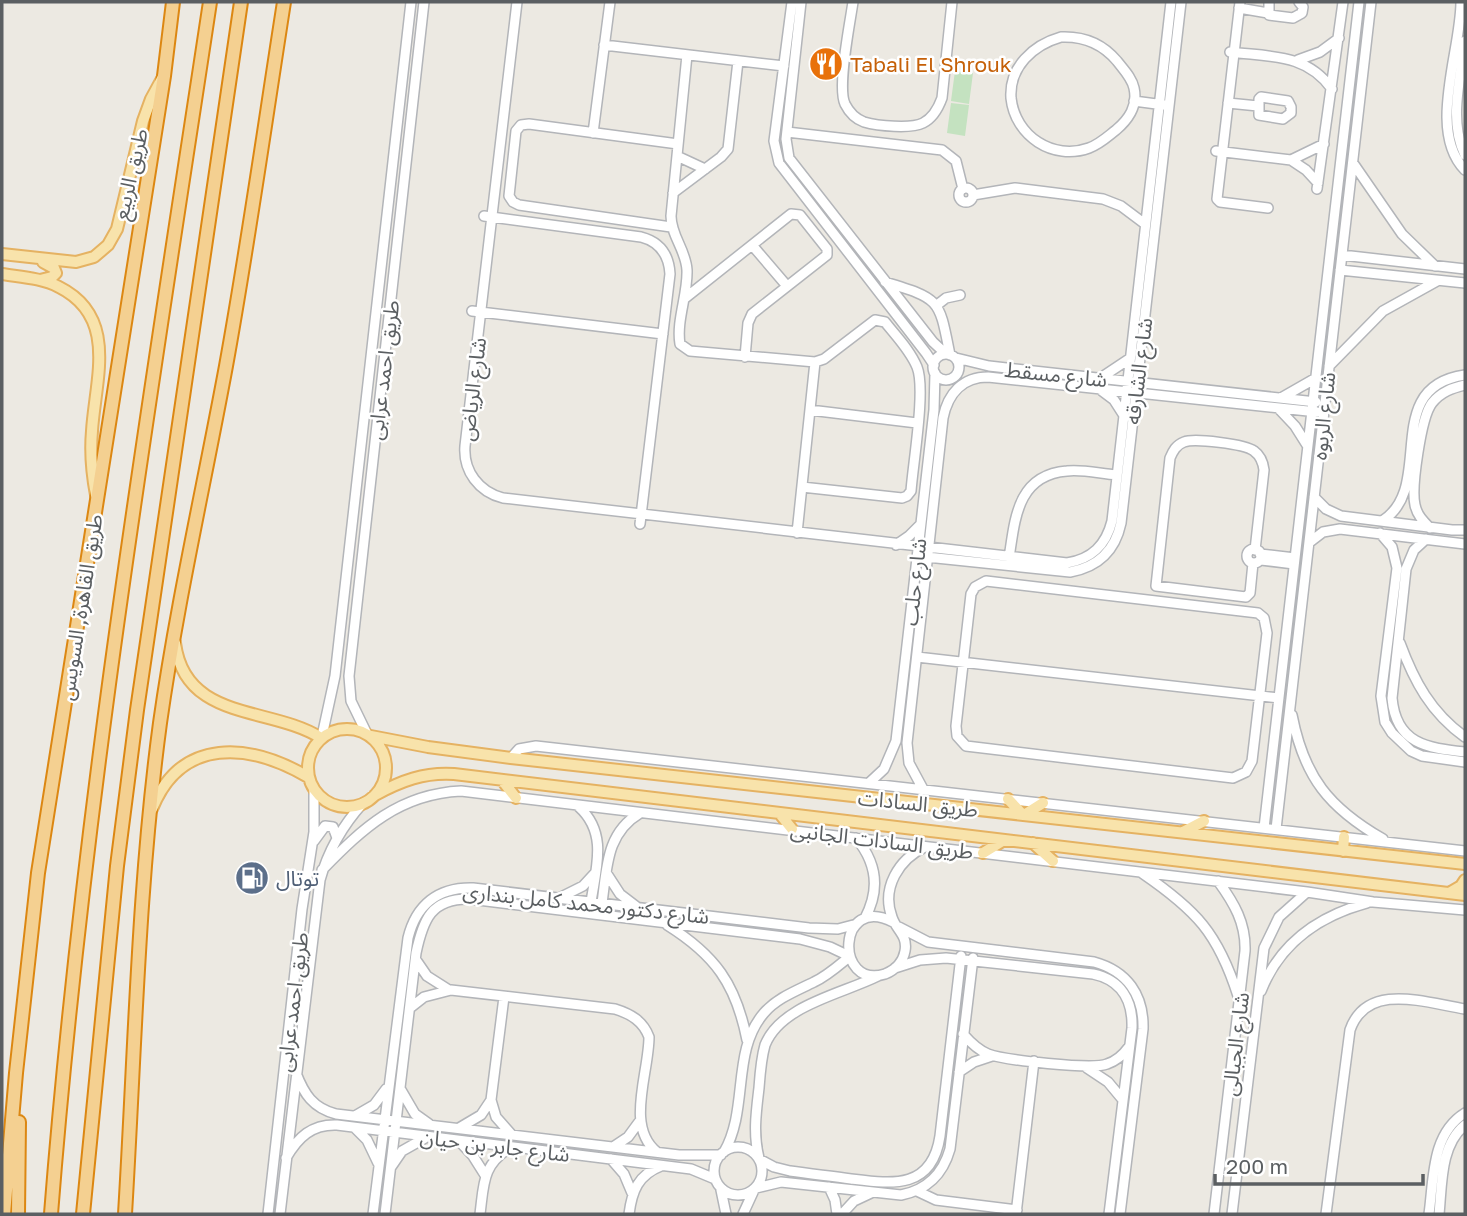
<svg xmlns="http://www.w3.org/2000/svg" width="1467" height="1216" viewBox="0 0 1467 1216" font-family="'Golos Text','Noto Sans Arabic',sans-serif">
<rect width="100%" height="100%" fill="#ece9e2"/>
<path fill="#c4e2c0" d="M955,71L973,73L969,104L951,101Z
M951,103L969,105L965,136L947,133Z"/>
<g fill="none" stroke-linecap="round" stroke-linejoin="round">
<g stroke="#b3b5b9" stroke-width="12">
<path id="minor" d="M517,2L465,446C463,471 479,492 503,498L1067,563C1092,559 1106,545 1112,521L1171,2
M792,2L774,141L779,163L926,353L934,365
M801,2L786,139L789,158L933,342L946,354
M853,2C850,23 837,87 845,104C849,112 856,119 864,122C878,126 911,129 923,123C933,118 938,109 942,98L952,2
M1240,2L1217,199L1220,202L1268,208
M1269,2V15L1293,18L1302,13L1303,7L1299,2
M1461,2C1461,51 1427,131 1465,170
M1239,8L1268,13
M1061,37C1084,36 1102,43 1117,61C1124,70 1132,78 1134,88C1138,106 1129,119 1116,130C1107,137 1100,144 1089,148C1053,161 1015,136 1011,98C1009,67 1033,45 1061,37Z
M1465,41C1461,78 1448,120 1465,155
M604,45L784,66
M1230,52C1270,57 1306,53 1332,89
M687,55L671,216C671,236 686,250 687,270C688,294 676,321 680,344L690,351L815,362L824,359L875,320L885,322C896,336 910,350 917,367C926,389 913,463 911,491L907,496L902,498L802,487
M1298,60L1320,52L1339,38
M1261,97L1288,101L1291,107V113L1283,119L1259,115V99Z
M1134,101L1164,105
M1228,103L1258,106
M787,132L942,150L956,161L963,189
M593,133L610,2
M1216,151L1291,160L1306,170L1318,183
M677,156L705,169
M1291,160L1324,144
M1353,163L1402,234L1435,266
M959 195a7 7 0 1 1 14 0a7 7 0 1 1-14 0Z
M1317,189L1343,2
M673,193L721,157L728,149L738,61
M973,195L1015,188L1103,199L1121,206L1145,224
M484,216L641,237C660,242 669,255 670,274L640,524
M671,227L519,205L513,202L509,196L516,131L521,125L529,124L678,144
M752,245L787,286
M1342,255L1465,269
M1340,270L1465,283
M885,282C941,299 939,299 950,355
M684,299L791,214L800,215L827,249V255L752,314L748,323L745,357
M937,305L946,298L960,295
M472,311L663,334
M933 367a13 13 0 1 1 26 0a13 13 0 1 1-26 0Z
M956,358L989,366L1316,402
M1329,366L1383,311L1437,281
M1102,377L1129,359
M1102,391L1114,400L1123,414
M1281,398L1316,378
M1278,408L1295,426L1307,445
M810,410L917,423
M1314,497L1326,509L1341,516L1452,530H1465
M1382,521C1437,487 1379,387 1465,375
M1430,528C1423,521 1417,515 1415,505C1411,488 1421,417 1432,403C1441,392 1452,388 1465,385
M797,533L815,362
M1380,533L1392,547L1397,568L1381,696L1385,722L1392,733L1411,751L1422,756L1465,762
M1426,539L1414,550L1406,569L1392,698C1396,744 1427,748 1465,752
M1310,542L1323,532L1340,529L1465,544
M896,545L909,536L920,525
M1247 556a7 7 0 1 1 14 0a7 7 0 1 1-14 0Z
M1260,554L1295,558
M917,556L1070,572C1098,567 1115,551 1121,523L1181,2
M1009,558C1015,519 1017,475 1067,471C1083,469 1101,474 1117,475
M1261,560L1294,564
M1253,563L1250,593L1246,597L1156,586L1170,458C1173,451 1176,445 1184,442C1194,438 1245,444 1254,451C1261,456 1263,462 1264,470L1255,550
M986,581L1258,613L1264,618L1267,633L1252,761L1246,772L1233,778L966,746L957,736L956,726L971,594L975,587Z
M1400,643C1414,681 1431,713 1465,737
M917,657L1279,698
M1292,715C1304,777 1329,808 1383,839
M367,734L351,701L349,676L424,2
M322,736L335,676L411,2
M511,758L519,749L536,746L1465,851
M869,783L884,769L896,741L934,410L935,373
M923,789L909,763L907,743L943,418C948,393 963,377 988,377L1317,412
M579,807C608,833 596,868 591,902
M1264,828L1359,2
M1276,829L1371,2
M856,838C877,863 880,890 865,918
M314,841L325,826L333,827L337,838
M322,870C363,828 399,794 461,791L1307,892L1373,902L1465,910
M1142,873C1196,910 1218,933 1238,996
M607,874L620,894L637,907
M561,897L583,886L595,873
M602,903C607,868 606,833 640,813
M893,922C837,893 834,990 885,974C895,970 903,962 905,951C908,935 896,930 892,917C881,888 899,859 925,847
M667,925C715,955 736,984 747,1040
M899,927L928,942L1094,962C1127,971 1144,995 1143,1029L1120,1214
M416,960L427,976L449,990
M895,968L920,960L946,958L1093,974C1121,980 1133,1000 1132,1028L1109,1214
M1261,991C1280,943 1319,916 1367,903
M504,997L491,1100L496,1117L511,1134
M410,1008L424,997L451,990L615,1009C631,1014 643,1021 649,1037C649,1073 625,1127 657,1152
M963,1034C970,1042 978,1050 988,1054C1004,1060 1092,1070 1107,1064C1116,1061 1123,1055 1128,1048
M1087,1068L1108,1082L1123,1100
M959,1072L974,1062L992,1056
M296,1073C304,1094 313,1108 336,1114L679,1155H721
M401,1090L415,1114L429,1124
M355,1116L374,1105L386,1089
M355,1128L367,1140L378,1163
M459,1128L481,1115L491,1100
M459,1141L473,1156L485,1175
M714 1171a24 24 0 1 1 48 0a24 24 0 1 1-48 0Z
M613,1147L628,1137L639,1122
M724,1152C749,1109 731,1051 764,1013C777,998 796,991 814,982C827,976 838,966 849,957
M286,1158C298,1137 312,1124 337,1125L691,1169L715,1179
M759,1158C753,1134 756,1113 759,1088C760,1074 761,1059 765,1045C781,1005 842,994 878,976
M611,1159L624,1174L632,1193
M759,1159L774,1167L790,1171C810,1174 830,1176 851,1179C892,1184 932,1190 940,1136L961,956
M391,1167L402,1151L425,1138
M829,1187L835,1200L837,1214
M756,1188L781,1182L901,1195C927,1190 943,1174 950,1149L973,958
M721,1190L726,1214
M917,1191L936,1200L1017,1210
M268,1214L302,909L314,832V790
M280,1214L320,880C328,851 343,825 363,803
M373,1214L408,938C416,905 438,887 473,888L809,928L838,929L857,924
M385,1214L416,953C423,920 431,898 470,899L800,939L830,947L849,956
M480,1214C484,1183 482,1165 511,1147
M629,1214C632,1191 638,1175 661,1166
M743,1214L754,1190
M842,1214L854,1201L871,1193
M1016,1214L1034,1061
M1214,1214L1245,951C1246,923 1234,903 1218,881
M1232,1214L1264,948L1279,917L1307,892
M1326,1214L1350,1030C1367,981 1426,1003 1465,1009
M1429,1214C1434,1179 1431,1134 1465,1113
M1439,1214C1442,1185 1440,1145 1465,1125"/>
</g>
<g stroke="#e5b262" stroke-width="14">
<path id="major" d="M2,254L76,262L94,257L108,245L117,229L143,121L151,99L163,77
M2,274C21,277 42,278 59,287C119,317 95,380 92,431C90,453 92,474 96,495
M40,280L52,277L56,273L54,268L43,262
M175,643C185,722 271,706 321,738
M308 768a39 39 0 1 1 78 0a39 39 0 1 1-78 0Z
M371,736L428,747L511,758L1465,864
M502,780L516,798
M375,795C401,781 424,772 454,774L1465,895
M1008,799L1023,815
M152,809C181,736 250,743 308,777
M780,814L792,829
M1024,815L1043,803
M1183,832L1204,821
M1033,843L1053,861
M1343,851L1344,837
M983,853L1004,840
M1449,893L1461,886L1465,880"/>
</g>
<g stroke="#dc8712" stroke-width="16">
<path id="highway" d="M4,1214L16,1073L38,873L164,76L173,2
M18,1214L19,1122
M51,1214C83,807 149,405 210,2
M83,1214L117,866L137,710L241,2
M125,1214C135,1051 138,886 160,723C177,603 204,485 226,366C248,245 265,123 284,2"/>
</g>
<use href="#minor" stroke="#fff" stroke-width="9"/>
<use href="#major" stroke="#f8e3ab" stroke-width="10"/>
<use href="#highway" stroke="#f4d091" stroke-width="12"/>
</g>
<defs>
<g id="restaurant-disc" transform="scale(1.75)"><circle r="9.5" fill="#e8710a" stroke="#fff"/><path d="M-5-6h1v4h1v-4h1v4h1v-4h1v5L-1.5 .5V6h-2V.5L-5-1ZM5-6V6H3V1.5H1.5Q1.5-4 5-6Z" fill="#fff"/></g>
<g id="fuel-disc" transform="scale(1.75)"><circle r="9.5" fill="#5c6f8a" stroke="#fff"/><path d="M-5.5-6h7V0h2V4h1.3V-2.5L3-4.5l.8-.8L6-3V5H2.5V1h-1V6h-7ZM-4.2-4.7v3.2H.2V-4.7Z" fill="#fff"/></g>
</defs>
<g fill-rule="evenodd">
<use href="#restaurant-disc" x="826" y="64"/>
<use href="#fuel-disc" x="252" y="878"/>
</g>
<g text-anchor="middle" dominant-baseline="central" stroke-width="5" stroke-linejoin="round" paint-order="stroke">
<g font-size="21" fill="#c56008" stroke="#fff" text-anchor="start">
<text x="850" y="64">Tabali El Shrouk</text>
</g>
<g font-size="21" fill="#5b5f62" stroke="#fff">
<text transform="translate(130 174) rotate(-77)">طريق الربيع</text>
<text transform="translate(383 370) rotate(-83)">طريق احمد عرابى</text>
<text transform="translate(1138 371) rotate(-83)">شارع الشارقه</text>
<text transform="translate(1056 374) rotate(6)">شارع مسقط</text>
<text transform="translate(472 389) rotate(-83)">شارع الرياض</text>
<text transform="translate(1323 416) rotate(-84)">شارع الربوه</text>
<text transform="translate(914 582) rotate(-84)">شارع حلب</text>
<text transform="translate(80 607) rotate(-81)">طريق القاهرة, السويس</text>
<text transform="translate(918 803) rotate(6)">طريق السادات</text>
<text transform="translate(882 840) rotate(7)">طريق السادات الجانبى</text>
<text transform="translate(586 903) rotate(6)">شارع دكتور محمد كامل بندارى</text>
<text transform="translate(292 1002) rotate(-83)">طريق احمد عرابى</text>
<text transform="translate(1235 1044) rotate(-83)">شارع الجبالى</text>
<text transform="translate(495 1145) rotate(7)">شارع جابر بن حيان</text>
</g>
<g font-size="21" fill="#4e5e75" stroke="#fff" text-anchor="start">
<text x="276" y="878">توتال</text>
</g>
</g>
<rect width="1467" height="1216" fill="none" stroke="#5b5f62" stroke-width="7"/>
<path d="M1215 1174v10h208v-10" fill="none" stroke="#5b5f62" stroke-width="3.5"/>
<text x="1226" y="1174" font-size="21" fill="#5b5f62" stroke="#ffffff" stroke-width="5" paint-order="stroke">200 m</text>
</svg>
